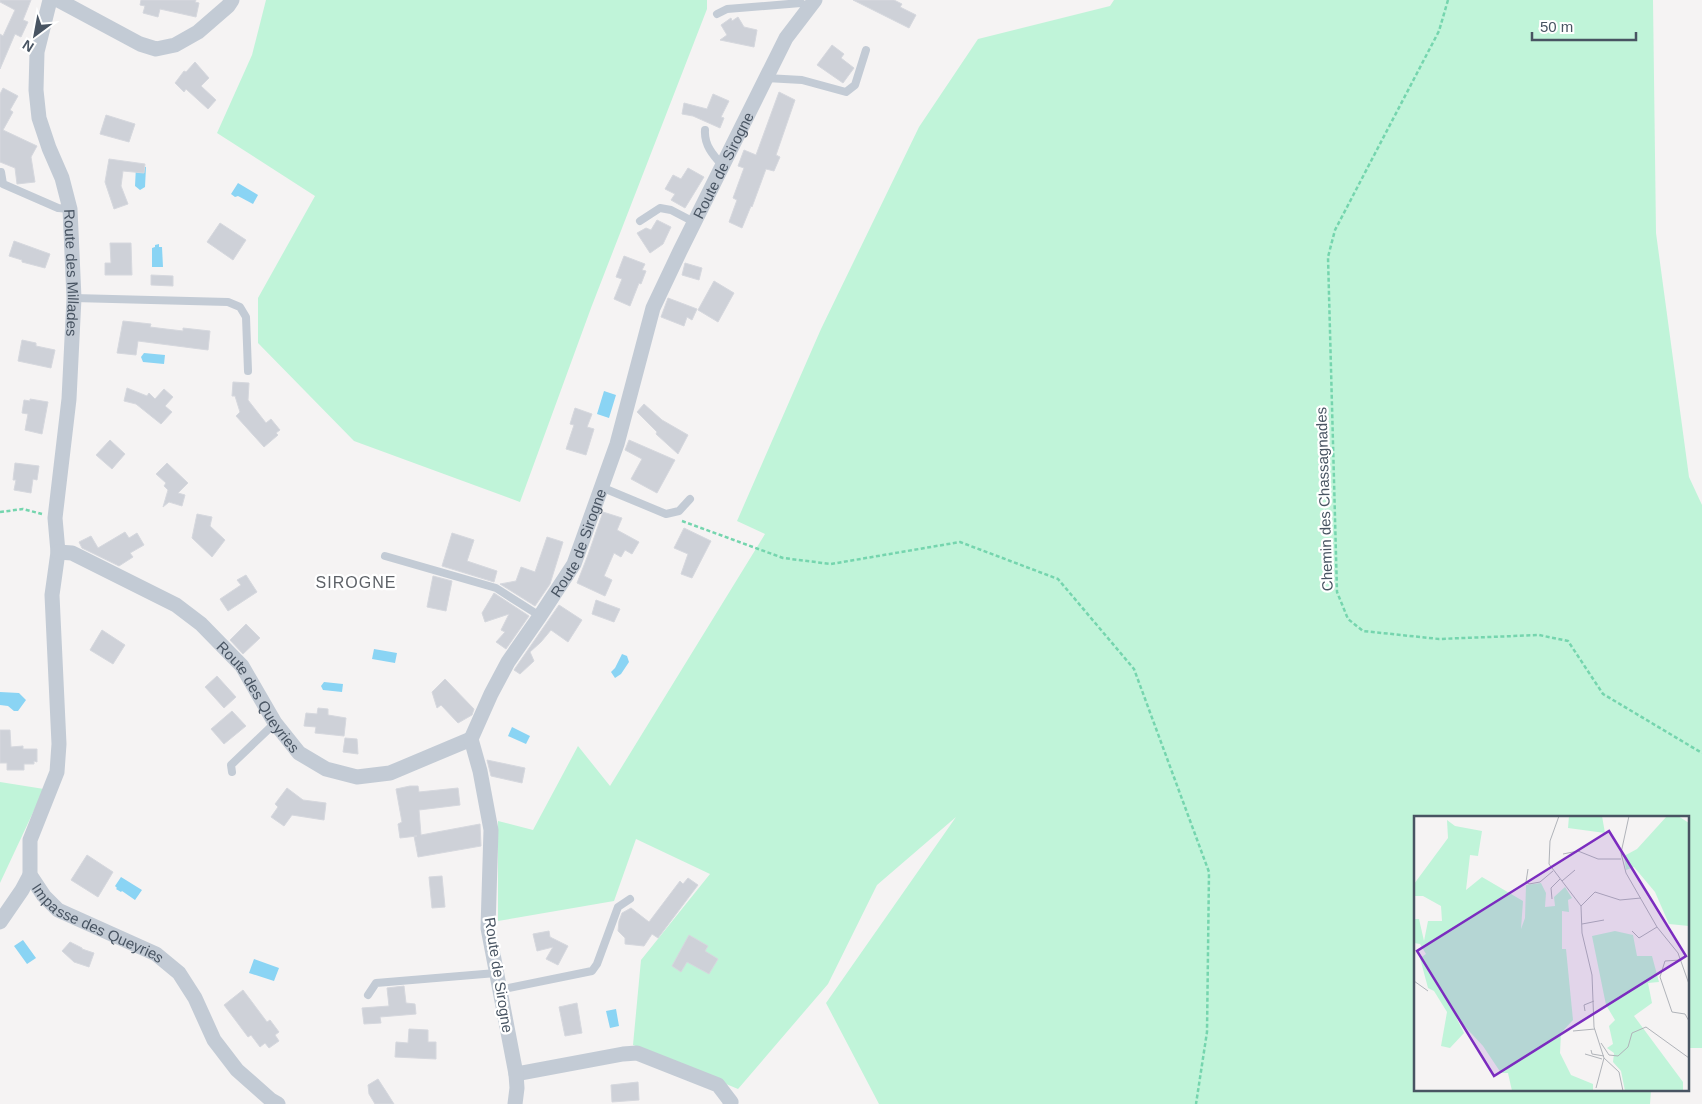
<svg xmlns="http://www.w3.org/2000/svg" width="1702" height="1104" viewBox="0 0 1702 1104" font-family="Arial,sans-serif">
<rect width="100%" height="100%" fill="#f5f3f3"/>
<path fill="#c0f4d9" d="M266,0H707V9L591,308L520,502L354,441L258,343V298L315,196L217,133L252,55Z
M1114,0H1653L1656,233L1689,477L1702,505V1048H1688V818H1416V1090H1651L1650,1104H879L826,1003L956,817L877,885L828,984L738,1089L633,1045L641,960L710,874L636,839L614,901L498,921V821L533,830L578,746L610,786L765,534L737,521L821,329L919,127L978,39L1110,6Z
M0,782L44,789L0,883Z"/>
<path fill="#8ad4f4" d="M136,166L146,167L145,187L140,190L135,186Z
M238,183L258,195L253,204L238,196L235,197L231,194Z
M159,244V247H162L163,267H152V248L155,247V245Z
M144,353L165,355L164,364L143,362L141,357Z
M604,391L616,395L609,418L597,414Z
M374,649L397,653L395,663L372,659Z
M622,654L627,656L629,662L621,674L615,678L611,672L615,668Z
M324,682L343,684L342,692L323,690L321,686Z
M0,692L19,693L26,700L18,711H14L8,706L0,705Z
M512,727L530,736L526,744L508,736Z
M121,877L142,890L135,900L122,891L121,892L116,889L117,888L115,886Z
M23,940L36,958L27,964L14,946Z
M254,959L279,968L274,981L249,973Z
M616,1009L619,1026L610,1028L606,1011Z"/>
<path fill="#ced1d8" stroke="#d6d8de" d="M0,0H31L23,20L28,22L21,37L15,34L0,69V34L3,36L15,10L0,2Z
M141,0H196L195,2L199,3L196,17L160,9L158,17L143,13L145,6L140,5Z
M853,0H894L902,4L900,7L916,15L909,28Z
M738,17L744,27L757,30L754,47L720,40L727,35L721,25L731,18L732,21Z
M832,45L844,54L841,58L854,68L843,83L817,65Z
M195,62L209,78L201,86L216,100L208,109L186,89L184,92L175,83L184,71L186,72Z
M3,88L18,96L10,110L13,112L3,130L37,146L31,157L35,182L17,184L15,168L0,162V94Z
M779,92L795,100L776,155L780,157L774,171L766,169L752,207L751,206L742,228L729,222L737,200L733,198L744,168L738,166L744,150L756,155Z
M713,94L729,101L721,117L724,118L720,128L693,116L682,114L684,103L707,109Z
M106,115L135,124L129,142L100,134Z
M109,159L145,164L144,173L123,171L121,186L128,204L114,209L105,182Z
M688,168L704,177L685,208L671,200L675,194L665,189L673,175L681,179Z
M657,220L671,227L663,244L650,253L637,233L646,228L651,230Z
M220,223L246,240L233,260L207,242Z
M14,241L50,254L45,268L22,262V260L9,256Z
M110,243H131L132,275H105V263H111Z
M624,256L645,264L642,270L646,271L641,284L639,283L630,306L614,299L622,279L616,277Z
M685,263L702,268L699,280L682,275Z
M151,275L173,276V286L151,285Z
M714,281L734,293L718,322L698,310Z
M668,298L697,309L692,320L687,317L684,326L661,317Z
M123,321L151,324L150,327L166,329L183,331V328L210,331L208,350L138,341L136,355L117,353Z
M22,340L36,343V346L55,350L51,368L18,361Z
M233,382L249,383L248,400L266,423L271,419L280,430L276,433L278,435L264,447L236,416L240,412L235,396H232Z
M127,388L147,396L149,393L155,399L164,389L173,397L165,406L172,412L161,424L136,404L124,401Z
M30,399L48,402L42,434L25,430L28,414L22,413L24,400L30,401Z
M644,404L662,420L688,435L678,454L656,434L657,432L637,412Z
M575,408L592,414L587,427L594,429L586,455L566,449L574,425L570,424Z
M110,440L125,454L112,469L96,455Z
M629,440L675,460L657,493L631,479L642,459L625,450Z
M15,463L39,466L37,480L33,479L31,493L14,490L16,480H13Z
M167,463L188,483L178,493L185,495L182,506L169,502L163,507L168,490L164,486L166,483L156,474Z
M603,512L622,518L617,530L639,542L632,554L625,550L621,557L614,553L604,576L612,580L605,596L577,583L588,555Z
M197,514L212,517L210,526L225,540L212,557L192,538Z
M684,528L711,541L692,578L681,574L688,554L674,548Z
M125,532L129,538L137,533L144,545L130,553L133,557L119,566L82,548L79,542L91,536L98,548Z
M452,533L474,540L467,561L497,571L494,582L442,566Z
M547,537L563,542L550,584L535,606L500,584L516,581L521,567L535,572Z
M246,575L257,592L228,611L220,599L241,585L237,580Z
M433,576L452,581L446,611L427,607Z
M494,593L529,616L506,649L496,642L505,632L501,630L509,614L485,622L482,613Z
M596,600L620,609L614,622L592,614Z
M559,605L582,620L568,642L551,630L541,642L530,652L534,661L520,674L514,670L516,667Z
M246,624L260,638L243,654L230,640Z
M102,630L125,645L113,664L90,650Z
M217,676L236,697L224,708L205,687Z
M445,679L474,709L472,715L458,723L441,705L437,708L432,692Z
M318,708L328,709V715L346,718L344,736L315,733L316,727L304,726L306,713L317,714Z
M232,711L246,726L224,744L211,729Z
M0,730H10L11,747L23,746V749H37V762L34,761V764H24V770H7V763H0Z
M345,738L357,739L358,754L343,752Z
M487,760L525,768L522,783L491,776Z
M410,786H418L419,792L458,788L460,805L419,810L421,835L480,824L481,846L418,857L414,836H417L400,838L398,824L402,822L396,789Z
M287,788L303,800L326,803L324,820L292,815L284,826L271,817L278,807L275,804Z
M87,855L113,872L98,897L71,880Z
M442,876L445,907L432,908L429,877Z
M688,878L698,885L658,938L652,934L644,946L625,944V938L618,931L619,921L622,913L631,908L649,922L680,881L683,884Z
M549,931L550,937L568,946L558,965L546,959L553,947L537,951L533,934Z
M689,935L708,946L705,951L718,959L709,974L687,962L681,972L672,966Z
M70,942L82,948V949L94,953L89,967L74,962L62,951Z
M404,986L406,1003L415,1004L416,1014L380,1017L381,1023L364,1024L362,1008L389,1006L387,988Z
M243,990L267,1022L270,1020L279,1032L275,1035L279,1041L269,1048L265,1043L260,1047L251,1035L248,1037L224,1005Z
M577,1003L582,1033L565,1036L559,1007Z
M409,1029L428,1030V1042H436V1059L395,1057L396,1042L408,1043Z
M378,1079L389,1096L394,1104H375L369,1094L368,1085Z
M638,1082L639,1100L612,1102L611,1085Z"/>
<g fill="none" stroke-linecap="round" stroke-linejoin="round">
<path stroke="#75d5ae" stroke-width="2.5" stroke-dasharray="4 2.5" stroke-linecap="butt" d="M1448,0L1439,31L1335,230L1328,257L1337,592L1348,619L1363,631L1439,639L1539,635L1568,641L1603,694L1702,753
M0,512L23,509L42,514
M682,521L783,558L831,564L960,542L1058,579L1134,669L1209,872L1207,1032L1196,1104"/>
<path stroke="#c3cbd5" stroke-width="8" d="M717,14L727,9L801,3L808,8
M766,78L802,80L846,92L855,85L866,50
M705,130C704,145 713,155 722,165
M1,172L3,184L58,208L70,209
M640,221L660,208L671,210L694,222
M74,298L228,302L240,307L246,317L248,371
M601,487L666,514L679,511L690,499
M385,556L496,588L540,616
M232,772L231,765L275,723
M499,990L592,971L597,964L618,907L630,899
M368,995L376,983L496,973"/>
<g stroke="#c3cbd5" stroke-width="15">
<path id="s1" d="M50,0L37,52L36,90L39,118L49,148L62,178L70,209L74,298L69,399L55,518L58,552L52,595L59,744L57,772L30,840V875L44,896L58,910L156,954L179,973L195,998L214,1040L237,1070L271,1100L278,1104"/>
<path d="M58,0L140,44L156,49L175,45L198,32L228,6L232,0"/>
<path id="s2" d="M58,552L72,553L176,605L201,624L242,666L275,723L299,753L326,769L357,777L390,773L471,739"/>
<path d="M0,922L22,890L30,875"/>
<path d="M516,1074L623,1054L637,1053L718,1085L731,1102L730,1104"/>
<path id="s3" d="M515,1104L517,1088L516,1074L488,928L491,830L480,771L471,739L491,694L508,662L540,616L574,564L617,444L653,308L680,251L786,38L815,0"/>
</g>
</g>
<g text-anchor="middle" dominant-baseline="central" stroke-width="4.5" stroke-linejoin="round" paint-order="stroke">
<g font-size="15" fill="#485462" stroke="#fff">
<text stroke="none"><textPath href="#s3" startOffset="1001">Route de Sirogne</textPath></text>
<text stroke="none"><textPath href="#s1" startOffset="280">Route des Millades</textPath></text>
<text transform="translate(1324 499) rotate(-92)">Chemin des Chassagnades</text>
<text stroke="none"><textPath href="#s3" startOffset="595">Route de Sirogne</textPath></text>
<text stroke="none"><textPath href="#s2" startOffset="255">Route des Queyries</textPath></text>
<text stroke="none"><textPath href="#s1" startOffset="975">Impasse des Queyries</textPath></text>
<text transform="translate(499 975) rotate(81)">Route de Sirogne</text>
</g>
<g font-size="16" letter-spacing="1" fill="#5e6268" stroke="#fff">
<text x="356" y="582">SIROGNE</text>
</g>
</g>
<g transform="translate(1414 816)">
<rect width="275" height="275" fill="#f5f3f3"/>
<path d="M155,0H188L191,17L154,12ZM253,0H264L275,7V110L255,108L241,76L220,51L212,54L210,40L223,33ZM33,4L41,10L68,15L64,40L56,39L52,74L68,61L109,85L107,113L111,102L112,69L127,67L132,77L131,91L141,90L140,81L151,71L158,82L154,84L155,96L148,95V133H152L159,204L147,217L146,237L157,259L179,268V275H98L94,257H87L69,230L42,201L50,217L36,232L27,230L33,196L20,175L14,172L6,142L12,138L6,128L0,127V103H5L10,125L14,105H28L27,90L9,80H0V68L34,22ZM201,115L219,119L223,140H238L245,166L234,167L238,187L220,200L269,266V275H211L207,255L199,246L200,237L193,232L199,228L195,210L201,204L192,189L178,120Z" fill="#c0f4d9"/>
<path fill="none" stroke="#b0b3b9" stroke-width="1" d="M145,0L136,25L135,48L167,90L168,117L178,159L180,211L190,242L205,256L209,275M215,0L207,37L212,57L243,111L264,137L275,168M149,38L164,35L184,43H207M114,53L112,66L115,68L126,66L139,55M148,65L161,54M138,83L137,72L146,63M167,90L181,76L206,84L227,82M168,108L190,104M218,115L225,122L243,111M266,144L251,145L246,161L258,196L271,198L275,205M0,165L14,175M171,195L170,189L180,185M159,215L181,213M187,227L195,239L204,240L214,231L218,217L232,211L275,242M177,234L178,238L190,240M171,238L188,243M182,272L190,242"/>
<path fill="#7b2cbf" fill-opacity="0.15" stroke="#7b2cbf" stroke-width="2.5" d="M195,15L272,140L80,260L3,135Z"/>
<rect width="275" height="275" fill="none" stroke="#485462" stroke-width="2.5"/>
</g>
<g transform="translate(35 35) rotate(212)" stroke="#ffffff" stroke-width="4" paint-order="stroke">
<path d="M0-4L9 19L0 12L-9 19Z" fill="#485462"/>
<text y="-8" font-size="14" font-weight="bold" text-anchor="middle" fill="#485462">N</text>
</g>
<path d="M1532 32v8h104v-8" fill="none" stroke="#485462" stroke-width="2.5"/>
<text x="1540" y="32" font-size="15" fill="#485462" stroke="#ffffff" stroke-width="4" paint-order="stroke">50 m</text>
</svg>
